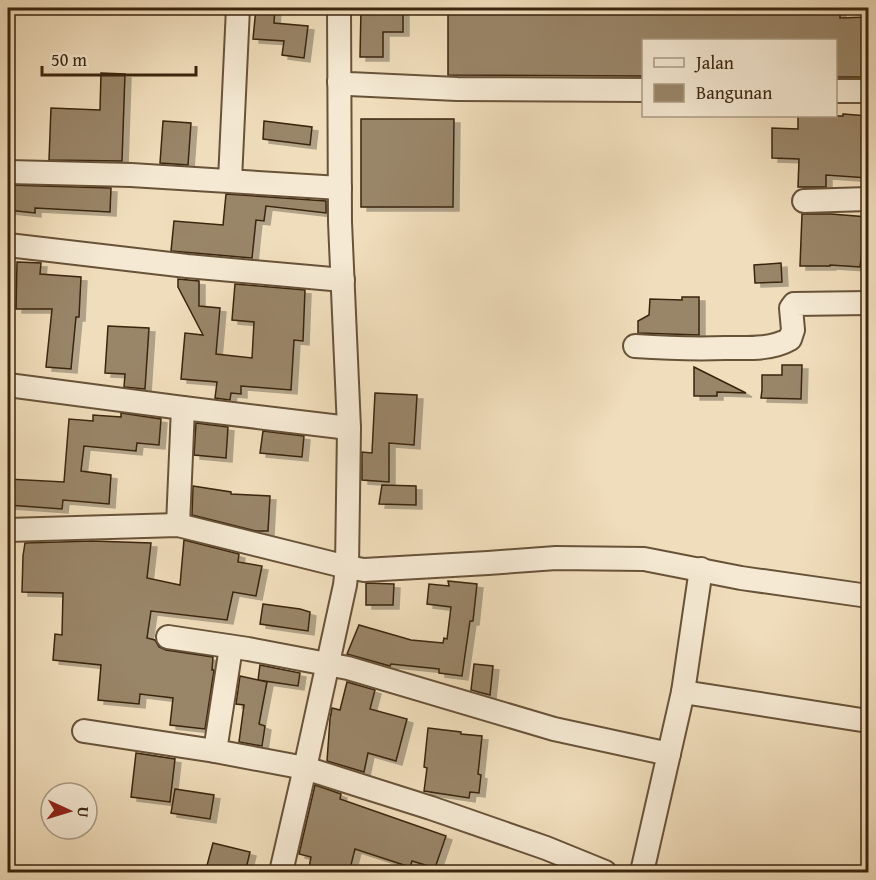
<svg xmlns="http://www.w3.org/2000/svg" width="876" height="880" font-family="'Gentium Book Plus',serif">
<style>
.building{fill:#998568;stroke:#3a250e;stroke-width:1.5;filter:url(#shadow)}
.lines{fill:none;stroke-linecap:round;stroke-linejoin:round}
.minor-casing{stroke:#685339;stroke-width:26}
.minor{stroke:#f5e9d3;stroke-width:22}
</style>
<defs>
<filter id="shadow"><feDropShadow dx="6" dy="4" stdDeviation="0" flood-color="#0004"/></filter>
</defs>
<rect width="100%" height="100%" fill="#f0ddbb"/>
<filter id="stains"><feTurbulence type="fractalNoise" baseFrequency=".00333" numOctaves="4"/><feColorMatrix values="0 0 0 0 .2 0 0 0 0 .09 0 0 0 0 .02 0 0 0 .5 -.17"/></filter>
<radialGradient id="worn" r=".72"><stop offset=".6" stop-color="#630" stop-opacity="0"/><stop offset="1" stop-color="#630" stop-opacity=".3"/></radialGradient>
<g class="building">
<polygon points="256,8 275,8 274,23 308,26 304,58 282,55 284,41 253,39"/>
<polygon points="361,8 403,8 403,32 383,32 383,57 360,57"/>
<polygon points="448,8 840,8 840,18 868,17 868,77 836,77 836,40 644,40 644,76 448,75"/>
<polygon points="101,73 125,74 122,161 49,160 51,108 100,110"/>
<polygon points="843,114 868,116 868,178 826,175 826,187 798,187 799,159 772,158 772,128 798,129 798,116 843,116"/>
<polygon points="361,119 454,119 453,207 361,207"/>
<polygon points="163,121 191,123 188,165 160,163"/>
<polygon points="264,121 312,127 310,145 263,139"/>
<polygon points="8,185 111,188 110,212 35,208 35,213 8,210"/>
<polygon points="226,194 326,201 326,213 266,206 264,221 256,220 252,258 171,251 174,221 223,225"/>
<polygon points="802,214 831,214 868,217 868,251 862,251 860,267 830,265 830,266 800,266"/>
<polygon points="17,262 41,263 40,274 81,277 79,317 76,317 71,369 46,367 52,309 16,309"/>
<polygon points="781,263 782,282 755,283 754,265"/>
<polygon points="178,279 199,281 199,306 220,308 216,354 252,358 254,322 232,320 235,284 305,290 303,341 294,340 291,390 241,386 241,394 231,393 230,400 215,398 217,382 181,379 185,333 203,335 178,287"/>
<polygon points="682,297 699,297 699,335 638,333 638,321 649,315 650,299 682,300"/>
<polygon points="108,326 149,328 145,389 124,387 125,374 105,373"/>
<polygon points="782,365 802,365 801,399 761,398 762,390 762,375 782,375"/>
<polygon points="694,367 746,393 717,392 717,396 694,396"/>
<polygon points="375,393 417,395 414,445 389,443 389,482 362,480 362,452 372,453"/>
<polygon points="121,413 161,419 159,445 137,443 136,451 84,446 81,471 111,475 109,504 63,500 62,509 8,505 8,479 64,482 69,419 93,421 93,415 121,417"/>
<polygon points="196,423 228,427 226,458 194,455"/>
<polygon points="263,431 304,436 302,457 260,453"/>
<polygon points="382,485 416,486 416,505 379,504"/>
<polygon points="193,486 231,492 231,494 270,496 268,531 256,531 192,515"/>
<polygon points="184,540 239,554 238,562 262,566 256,596 233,592 227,620 151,611 147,638 155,640 159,647 166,650 213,657 212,670 214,670 205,729 170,725 173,698 140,694 139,704 98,700 101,665 53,660 55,634 62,635 63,593 22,592 23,556 25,543 92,541 151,543 147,578 180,585"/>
<polygon points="448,581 477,584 473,621 470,621 462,676 439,673 439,669 391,664 390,666 347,654 359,625 411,640 443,643 444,638 447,639 451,607 427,604 429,584 449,586"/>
<polygon points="366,583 394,584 393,605 366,605"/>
<polygon points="263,604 300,609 310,612 308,631 260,624"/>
<polygon points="474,664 493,666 490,695 471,690"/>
<polygon points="260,665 300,673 298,686 258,680"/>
<polygon points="240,676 267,682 259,724 265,726 262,746 239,742 244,705 236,704"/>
<polygon points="347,682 375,690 370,709 407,719 396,761 368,753 364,772 327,761 330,719 332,708 340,710"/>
<polygon points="428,728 461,732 461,734 482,736 478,774 481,775 479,793 470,792 469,798 424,791 427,768 424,767"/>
<polygon points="136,753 175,759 170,802 131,797"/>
<polygon points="315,785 341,794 340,799 446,836 435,868 412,861 410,867 355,849 349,873 308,873 311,857 299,854"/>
<polygon points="175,789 214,795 210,819 171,813"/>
<polygon points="213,843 250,852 245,873 205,873"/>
</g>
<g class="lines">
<defs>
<g id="minor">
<polyline points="339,82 349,84 457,89 644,90"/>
<polyline points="836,91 868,91"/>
<polyline points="8,172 131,175 340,188"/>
<polyline points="230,180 238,8"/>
<polyline points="804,201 868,199"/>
<polyline points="8,245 187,266 343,280"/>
<path d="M635 346C665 348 695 349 725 348 746 348 771 350 790 339L793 330 791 308 794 304 868 303"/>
<polyline points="8,385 183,408 349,428"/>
<polyline points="178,525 183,408"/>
<polyline points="8,530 178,525 347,567 364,570 488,563 556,558 644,559 741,578 868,596"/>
<polyline points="168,637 248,649 348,668 554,729 669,754"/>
<polyline points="683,692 701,569"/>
<polyline points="84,731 215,751 305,768 431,808 546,848 605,872"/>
<polyline points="215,751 231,647"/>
<polyline points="281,872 305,768 345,585 347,567 349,428 340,222 339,8"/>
<polyline points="642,872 683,692 868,721"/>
</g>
</defs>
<use href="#minor" class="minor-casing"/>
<use href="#minor" class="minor"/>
</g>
<rect width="876" height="880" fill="none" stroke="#f0ddbb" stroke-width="30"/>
<rect x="9" y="9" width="858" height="862" fill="none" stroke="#3a250e" stroke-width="3"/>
<rect x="15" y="15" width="846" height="850" fill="none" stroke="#3a250e" stroke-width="1.5"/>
<rect x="642" y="39" width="195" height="78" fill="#f5e9d3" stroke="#aa9b84" stroke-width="1.5"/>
<rect x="654" y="58" width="30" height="9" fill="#f5e9d3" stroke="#aa9b84" stroke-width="1.5"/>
<text x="696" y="69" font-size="18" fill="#3a250e">Jalan</text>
<rect x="654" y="84" width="30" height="18" fill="#998568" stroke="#aa9b84" stroke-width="1.5"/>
<text x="696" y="99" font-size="18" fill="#3a250e">Bangunan</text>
<g transform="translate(69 811) rotate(94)"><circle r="28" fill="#f5e9d3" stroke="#aa9b84" stroke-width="1.5"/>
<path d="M0-4.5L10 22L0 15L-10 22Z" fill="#8f2418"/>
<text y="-9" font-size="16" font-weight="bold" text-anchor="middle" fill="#3a250e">U</text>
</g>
<path d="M42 66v9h154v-9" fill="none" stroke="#3a250e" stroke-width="3"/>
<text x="51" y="66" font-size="18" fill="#3a250e" stroke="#f5e9d3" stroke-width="4.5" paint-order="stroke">50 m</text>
<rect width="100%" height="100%" filter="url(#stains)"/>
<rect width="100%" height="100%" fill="url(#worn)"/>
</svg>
